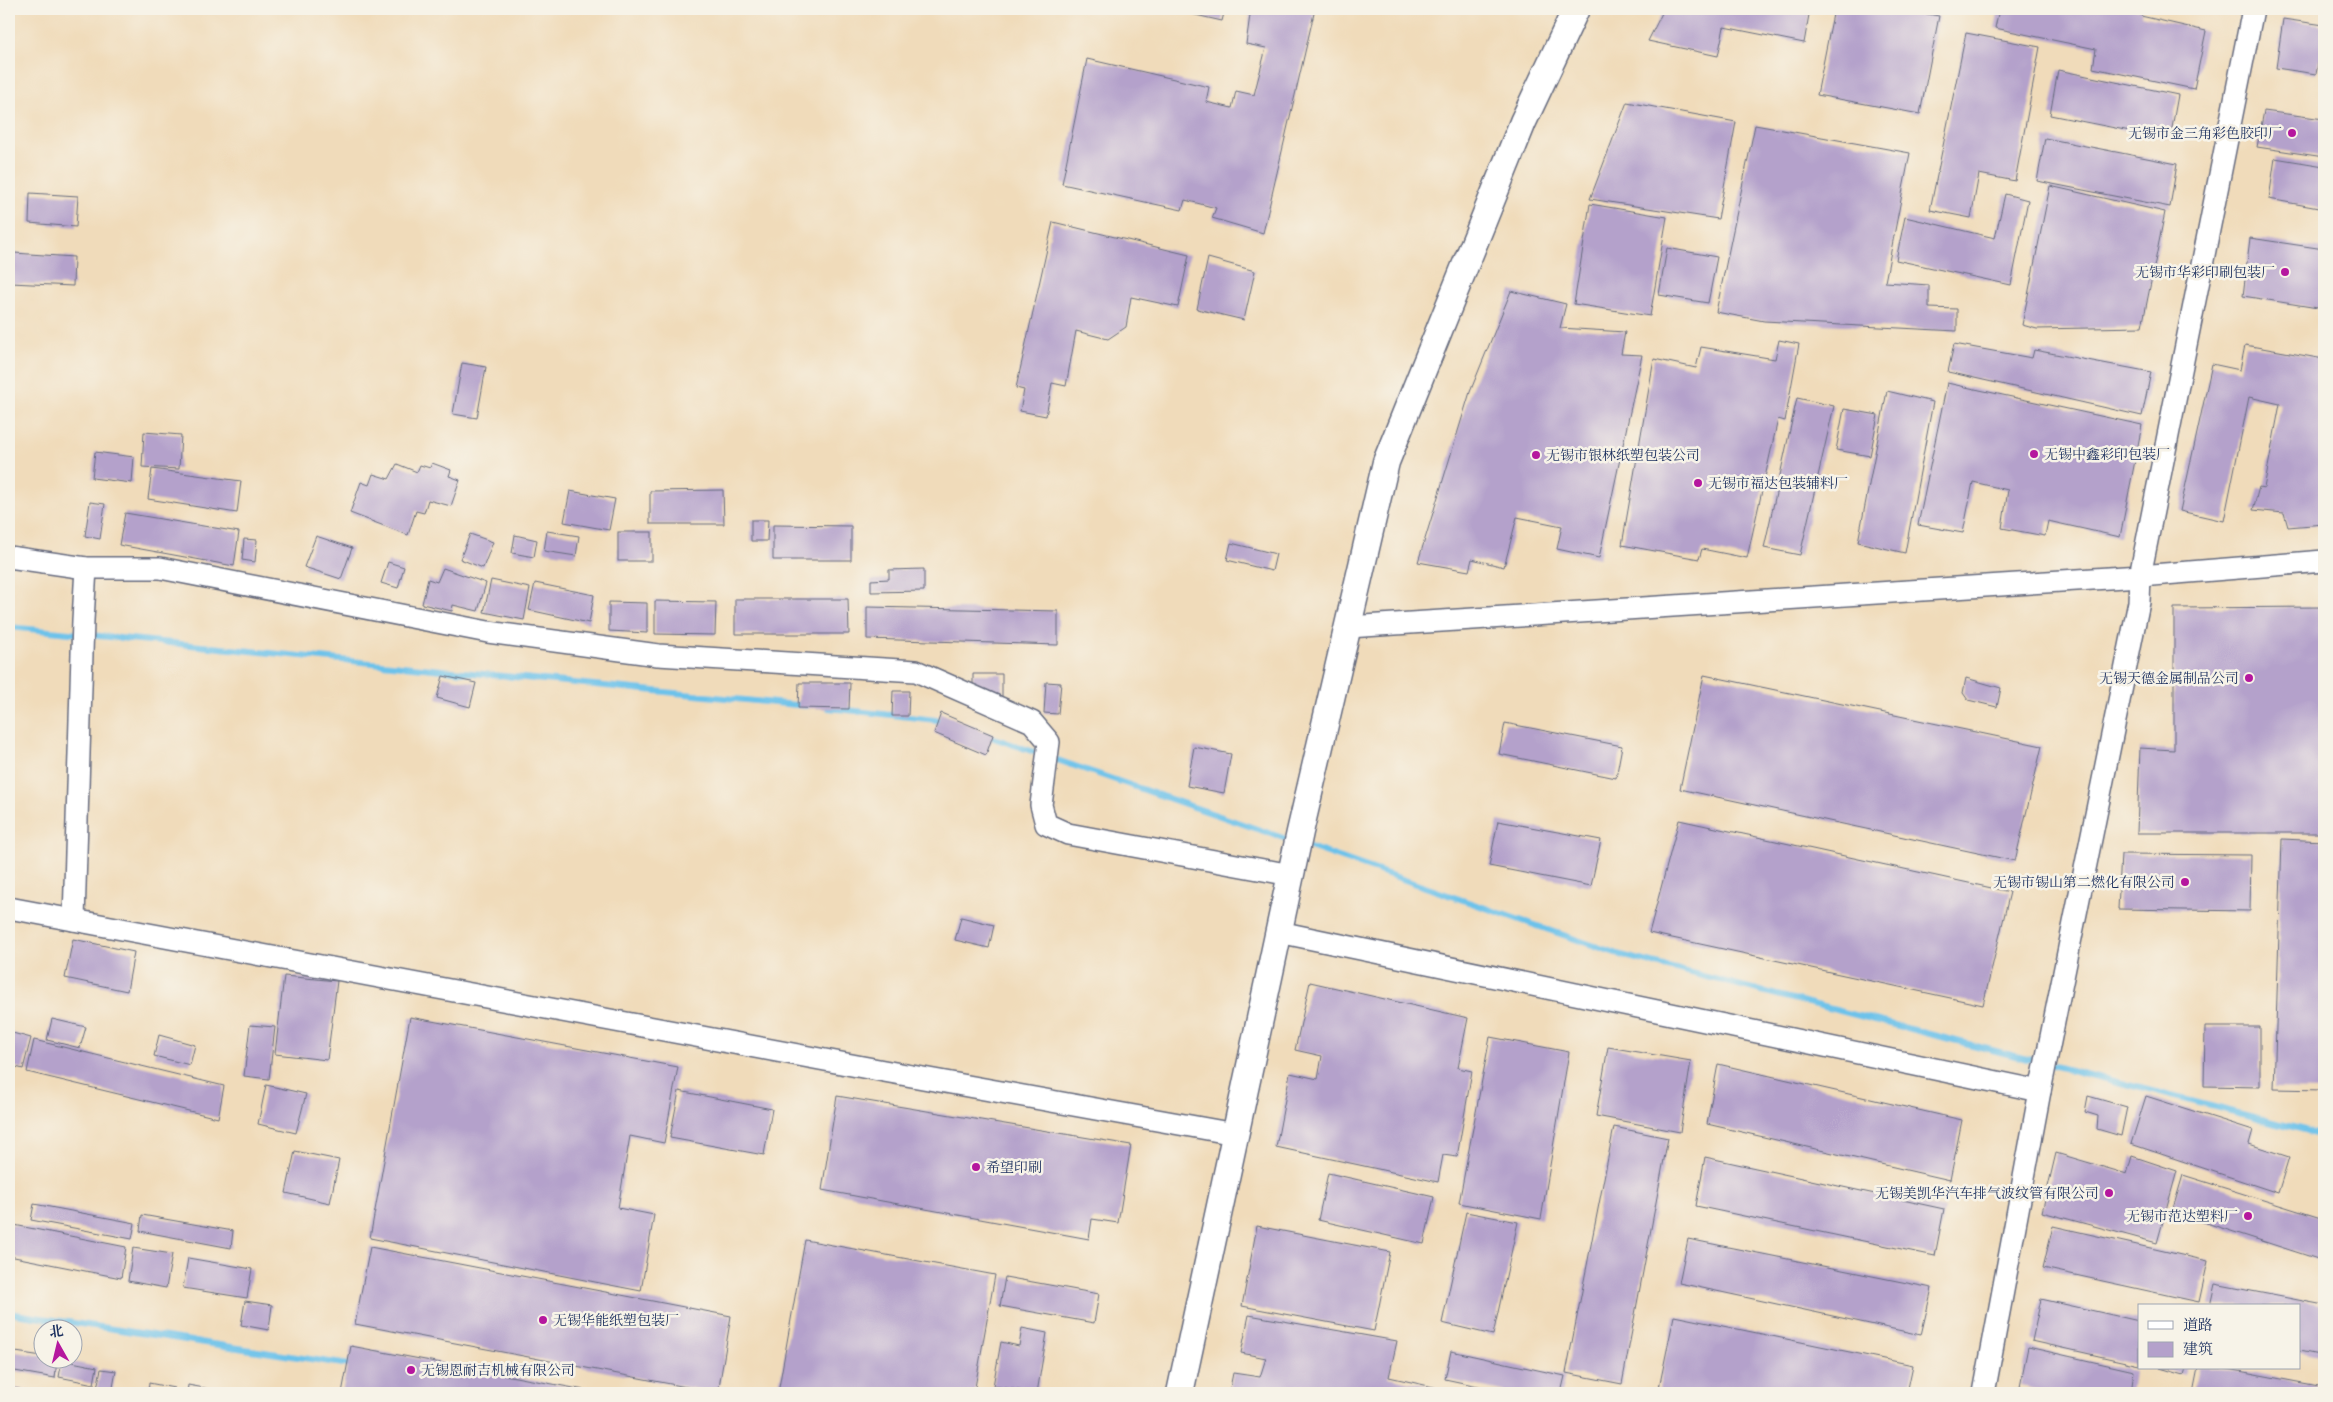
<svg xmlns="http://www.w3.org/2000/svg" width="2333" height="1402" font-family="Vollkorn,'Noto Serif SC',serif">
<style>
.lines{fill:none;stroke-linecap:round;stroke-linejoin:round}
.stream{stroke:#6dc2ea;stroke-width:6}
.building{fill:#b4a1cb}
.minor-casing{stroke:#666b7e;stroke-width:24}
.tertiary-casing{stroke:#666b7e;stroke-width:29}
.minor{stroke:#fff;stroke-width:21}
.tertiary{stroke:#fff;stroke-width:26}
.poi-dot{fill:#b5179e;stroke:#f7f3e8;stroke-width:2}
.labels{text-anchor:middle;stroke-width:5;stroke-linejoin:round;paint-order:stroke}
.poi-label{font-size:14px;fill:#1b2f5e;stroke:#f7f3e8;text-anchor:end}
</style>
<rect width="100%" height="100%" fill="#f7f3e8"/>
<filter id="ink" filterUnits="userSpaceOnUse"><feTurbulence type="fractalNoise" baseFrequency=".02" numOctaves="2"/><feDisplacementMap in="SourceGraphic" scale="10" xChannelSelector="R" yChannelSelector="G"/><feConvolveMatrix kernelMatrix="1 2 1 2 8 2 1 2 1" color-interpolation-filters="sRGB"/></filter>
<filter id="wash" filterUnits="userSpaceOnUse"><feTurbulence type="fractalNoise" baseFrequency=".0096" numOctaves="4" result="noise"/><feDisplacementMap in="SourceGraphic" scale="20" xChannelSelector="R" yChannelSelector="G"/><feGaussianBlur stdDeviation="1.12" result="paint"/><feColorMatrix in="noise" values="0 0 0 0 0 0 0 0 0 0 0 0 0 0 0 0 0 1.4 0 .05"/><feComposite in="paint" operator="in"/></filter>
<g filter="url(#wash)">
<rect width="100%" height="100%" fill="#f0dbba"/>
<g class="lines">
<g class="stream">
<polyline points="9,627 806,706"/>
<polyline points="829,708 945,721"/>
<polyline points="985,735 1292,841"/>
<polyline points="1304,845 1621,955 2324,1135"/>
<polyline points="9,1313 356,1366"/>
</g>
</g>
<g id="blocks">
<g class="building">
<polygon points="1169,9 1225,9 1222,21"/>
<polygon points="1230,9 1315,9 1263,233 1212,218 1216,208 1185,200 1182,210 1062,184 1087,59 1209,87 1206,102 1232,108 1236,91 1254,95 1266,48 1246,44 1250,15"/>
<polygon points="1664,9 1810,9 1804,43 1724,27 1718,56 1648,41"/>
<polygon points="1834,9 1899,9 1939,16 1920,114 1817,95"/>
<polygon points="1999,9 2142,9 2141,16 2206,31 2194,89 2093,68 2096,49 1995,28"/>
<polygon points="2283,19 2324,25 2324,60 2319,59 2316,74 2276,68"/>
<polygon points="1966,33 2040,47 2015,181 1979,174 1971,218 1930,210"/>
<polygon points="2058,70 2178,95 2170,139 2050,115"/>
<polygon points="1627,102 1736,122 1718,219 1590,199"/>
<polygon points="2264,111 2324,119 2324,157 2257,147"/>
<polygon points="1755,125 1910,153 1885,282 1929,285 1929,308 1957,309 1957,331 1764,321 1716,312"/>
<polygon points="2045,138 2177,164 2170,207 2037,181"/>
<polygon points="2275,158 2324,166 2324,209 2269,199"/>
<polygon points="2050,186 2165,212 2142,327 2037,329 2022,325"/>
<polygon points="30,193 78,196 76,227 29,223"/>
<polygon points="2005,194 2028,200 2011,285 1896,260 1905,217 1995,238"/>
<polygon points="1590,204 1667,217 1650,316 1574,304"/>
<polygon points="1053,222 1189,255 1178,307 1131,297 1126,327 1108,339 1076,331 1066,386 1052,383 1046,416 1020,411 1024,390 1016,388"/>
<polygon points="2250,238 2324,249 2324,309 2243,296"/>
<polygon points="1667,248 1717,257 1708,303 1659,295"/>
<polygon points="14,253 74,257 73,286 11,283"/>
<polygon points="1208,258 1255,271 1244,320 1197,309"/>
<polygon points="1511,291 1566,304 1560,328 1625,332 1621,354 1642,355 1599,558 1557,549 1562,526 1517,517 1504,567 1472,559 1469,571 1418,562 1470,392"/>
<polygon points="1779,340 1799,344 1785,421 1778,419 1747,558 1702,549 1699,559 1622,545 1654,359 1696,368 1701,347 1775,359"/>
<polygon points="1954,344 2032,358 2034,350 2151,372 2142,416 1948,372"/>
<polygon points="2245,345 2324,359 2324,524 2288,527 2284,513 2253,510 2259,487 2264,488 2280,404 2249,397 2224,521 2180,511 2212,364 2240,370"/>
<polygon points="462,363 486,367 477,418 453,414"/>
<polygon points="1947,383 2142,425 2120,537 2048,521 2045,536 2002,528 2008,490 1973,482 1963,533 1918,525"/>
<polygon points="1887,391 1933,402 1905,553 1858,542"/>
<polygon points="1797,398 1834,406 1800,555 1764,548"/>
<polygon points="1844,409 1878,415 1870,456 1836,450"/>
<polygon points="144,432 181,435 179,469 142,467"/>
<polygon points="95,452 134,457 132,483 92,478"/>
<polygon points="432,463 451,470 449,476 460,480 451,506 428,500 424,513 416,511 408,535 350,513 361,482 369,485 373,474 389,479 397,464 417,472 420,465 430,468"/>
<polygon points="152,469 241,481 237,513 148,499"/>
<polygon points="723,490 724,524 650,524 650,491"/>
<polygon points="570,491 615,499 609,530 564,522"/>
<polygon points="90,502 105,504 100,539 85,536"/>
<polygon points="125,513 239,532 234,566 119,545"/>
<polygon points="751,520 768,520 767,541 751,541"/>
<polygon points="773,525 851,526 851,560 773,560"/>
<polygon points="547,531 579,536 576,556 544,551"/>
<rect x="618" y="532" width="34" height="29"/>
<polygon points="470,534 493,542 483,568 460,559"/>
<polygon points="515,535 537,540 534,557 512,553"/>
<polygon points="316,536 352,548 341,579 304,567"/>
<polygon points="244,539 257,540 255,562 242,560"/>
<polygon points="1231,543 1276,554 1272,571 1227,560"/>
<polygon points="388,562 404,567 398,588 381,583"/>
<polygon points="443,568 486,583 478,611 453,605 452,611 422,604 428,579 437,582"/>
<polygon points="924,569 924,591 871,592 871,580 889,579 889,570"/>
<polygon points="491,580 530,588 524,620 484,612"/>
<polygon points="535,583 594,595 589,623 529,610"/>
<polygon points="735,599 848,599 849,634 735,634"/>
<polygon points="655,601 716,602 715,635 655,634"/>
<polygon points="609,602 647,603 647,633 609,631"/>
<polygon points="867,607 1058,611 1058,645 867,639"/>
<polygon points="2324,607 2324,833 2137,833 2140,748 2174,750 2174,608"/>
<polygon points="973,674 1002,674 1002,712 973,701"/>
<polygon points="1704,675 2042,746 2015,861 1680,789"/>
<polygon points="443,676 476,683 470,707 437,698"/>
<polygon points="1966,678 2001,688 1997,707 1968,700 1963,693"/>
<polygon points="1046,682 1061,683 1058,714 1044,713"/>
<polygon points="799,683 850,683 849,709 798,708"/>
<polygon points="893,691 909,691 908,716 892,716"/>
<polygon points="941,713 993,735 986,755 934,733"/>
<polygon points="1505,723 1622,746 1616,778 1499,754"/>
<polygon points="1194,747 1231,754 1224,793 1187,786"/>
<polygon points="1679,820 2010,892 1983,1005 1649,933"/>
<polygon points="1498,821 1601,840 1591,886 1489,866"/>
<polygon points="2282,839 2324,841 2324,1090 2274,1089"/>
<polygon points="2121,854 2251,855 2250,911 2118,909"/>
<polygon points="961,917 994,925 989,948 955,940"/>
<polygon points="73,939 134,952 127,991 65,978"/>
<polygon points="284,976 337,981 327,1060 275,1054"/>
<polygon points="1310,982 1468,1018 1458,1068 1472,1071 1457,1157 1443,1155 1438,1182 1276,1147 1290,1073 1318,1079 1322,1056 1295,1050"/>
<polygon points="410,1017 678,1067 664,1143 630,1136 618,1208 654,1215 641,1291 370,1238"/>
<polygon points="52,1019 86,1027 80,1048 47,1040"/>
<polygon points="250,1025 275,1027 269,1079 244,1076"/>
<polygon points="2205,1027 2260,1027 2260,1087 2204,1086"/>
<polygon points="9,1032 31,1038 23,1069 9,1065"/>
<polygon points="159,1035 195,1045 190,1065 154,1056"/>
<polygon points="1490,1037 1569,1052 1541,1219 1459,1203"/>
<polygon points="34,1040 224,1086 218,1118 27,1072"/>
<polygon points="1608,1047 1691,1061 1680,1132 1596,1116"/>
<polygon points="1718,1064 1962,1120 1950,1180 1707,1124"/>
<polygon points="266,1085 306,1094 296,1133 258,1124"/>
<polygon points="679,1091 772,1109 764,1155 670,1138"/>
<polygon points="837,1096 1131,1145 1118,1223 1092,1219 1089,1239 822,1190"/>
<polygon points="2088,1096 2127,1107 2121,1136 2097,1129 2098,1116 2085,1112"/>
<polygon points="2146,1096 2253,1130 2249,1144 2289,1157 2278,1193 2131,1144"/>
<polygon points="1614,1127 1668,1138 1622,1384 1566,1373"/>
<polygon points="295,1151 339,1160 330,1203 286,1193"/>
<polygon points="2056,1153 2127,1174 2132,1156 2177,1171 2157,1243 2042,1212"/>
<polygon points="1705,1157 1944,1209 1935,1256 1696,1206"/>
<polygon points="1328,1173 1434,1197 1424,1244 1318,1220"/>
<polygon points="2183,1175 2324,1219 2324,1261 2172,1212"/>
<polygon points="34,1204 135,1223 132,1239 31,1220"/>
<polygon points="1466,1212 1518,1222 1493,1335 1442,1323"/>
<polygon points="142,1215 233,1231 231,1248 140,1231"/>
<polygon points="9,1224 126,1247 121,1278 9,1256"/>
<polygon points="1257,1226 1390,1252 1374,1331 1242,1306"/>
<polygon points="2053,1226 2208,1261 2199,1302 2043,1268"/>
<polygon points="1688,1239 1932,1288 1921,1335 1679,1283"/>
<polygon points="805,1240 995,1275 974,1393 778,1393"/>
<polygon points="370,1247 731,1316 718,1393 355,1324"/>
<polygon points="133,1248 172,1254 166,1288 128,1281"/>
<polygon points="188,1258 252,1269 247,1298 183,1288"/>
<polygon points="1005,1277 1099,1294 1094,1323 1000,1306"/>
<polygon points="2215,1284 2324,1305 2324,1356 2299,1351 2299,1306 2210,1306"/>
<polygon points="2041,1299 2139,1321 2139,1365 2032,1341"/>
<polygon points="245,1301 272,1305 269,1330 241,1325"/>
<polygon points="1249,1315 1397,1341 1389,1377 1460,1393 1229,1393 1233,1373 1260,1377 1266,1358 1241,1353"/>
<polygon points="1674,1316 1913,1365 1907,1393 1658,1393"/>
<polygon points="1022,1328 1047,1333 1037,1393 993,1386 1001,1342 1019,1346"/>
<polygon points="351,1346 595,1392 595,1393 342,1393"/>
<polygon points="2028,1347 2134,1371 2131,1393 2055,1393 2020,1386"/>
<polygon points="9,1351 42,1356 42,1360 57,1360 55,1378 9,1370"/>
<polygon points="1451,1351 1565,1376 1561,1393 1511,1393 1445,1379"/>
<polygon points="62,1360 97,1367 94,1384 59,1377"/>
<polygon points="2160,1368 2186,1368 2184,1375"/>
<polygon points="2198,1368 2223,1368 2324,1387 2324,1393 2193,1393"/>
<polygon points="101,1369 116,1371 112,1393 96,1393"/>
<polygon points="149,1383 174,1388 173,1393 148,1393"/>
<polygon points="188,1385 221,1391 221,1393 187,1393"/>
<polygon points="9,1387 33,1392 33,1393 9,1393"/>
</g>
</g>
</g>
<g filter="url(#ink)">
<use href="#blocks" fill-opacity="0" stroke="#666b7e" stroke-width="1"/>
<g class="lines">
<defs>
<g id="minor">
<polyline points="9,557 86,568 160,568 488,632 658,655 916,671 1032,722 1049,742 1041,805 1046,824 1068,834 1291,875"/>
<polyline points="1348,627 2140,576 2324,561"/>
<polyline points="9,908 884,1071 1235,1134"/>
<polyline points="74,920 83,620 86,568"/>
<polyline points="1279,932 2040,1091"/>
<polyline points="1984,1393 2040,1091 2139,602 2140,576 2253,9"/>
</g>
<polyline id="tertiary" points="1180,1393 1300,832 1386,462 1523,122 1576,9"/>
</defs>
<use href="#minor" class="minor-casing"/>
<use href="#tertiary" class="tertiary-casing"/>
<use href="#minor" class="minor"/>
<use href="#tertiary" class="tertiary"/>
</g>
</g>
<g class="poi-dot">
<circle cx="2292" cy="133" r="5"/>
<circle cx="2285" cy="272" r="5"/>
<circle cx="2034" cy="454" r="5"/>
<circle cx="1536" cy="455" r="5"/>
<circle cx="1698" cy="483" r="5"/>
<circle cx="2249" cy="678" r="5"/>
<circle cx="2185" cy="882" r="5"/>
<circle cx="976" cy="1167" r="5"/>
<circle cx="2109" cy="1193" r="5"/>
<circle cx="2248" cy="1216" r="5"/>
<circle cx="543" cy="1320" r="5"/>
<circle cx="411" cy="1370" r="5"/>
</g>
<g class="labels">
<g class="poi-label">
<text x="2282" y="138">无锡市金三角彩色胶印厂</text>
<text x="2275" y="277">无锡市华彩印刷包装厂</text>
<text x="2044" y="459" text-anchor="start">无锡中鑫彩印包装厂</text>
<text x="1546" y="460" text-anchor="start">无锡市银林纸塑包装公司</text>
<text x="1708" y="488" text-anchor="start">无锡市福达包装辅料厂</text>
<text x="2239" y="683">无锡天德金属制品公司</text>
<text x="2175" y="887">无锡市锡山第二燃化有限公司</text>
<text x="986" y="1172" text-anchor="start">希望印刷</text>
<text x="2099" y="1198">无锡美凯华汽车排气波纹管有限公司</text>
<text x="2238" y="1221">无锡市范达塑料厂</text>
<text x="553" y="1325" text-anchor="start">无锡华能纸塑包装厂</text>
<text x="421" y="1375" text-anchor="start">无锡恩耐吉机械有限公司</text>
</g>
</g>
<rect width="2333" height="1402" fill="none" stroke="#f7f3e8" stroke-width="30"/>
<rect x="2138" y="1304" width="162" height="65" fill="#f7f3e8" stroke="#9fa5b1"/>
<rect x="2148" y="1321" width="25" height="8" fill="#ffffff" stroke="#9fa5b1"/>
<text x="2183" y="1330" font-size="15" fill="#1b2f5e">道路</text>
<rect x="2148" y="1342" width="25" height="15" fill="#b4a1cb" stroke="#9fa5b1"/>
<text x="2183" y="1354" font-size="15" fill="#1b2f5e">建筑</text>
<g transform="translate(58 1344) rotate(352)"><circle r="24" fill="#f7f3e8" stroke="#9fa5b1"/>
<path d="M0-4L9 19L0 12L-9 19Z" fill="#b5179e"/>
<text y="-8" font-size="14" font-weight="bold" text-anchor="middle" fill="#1b2f5e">北</text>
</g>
</svg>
